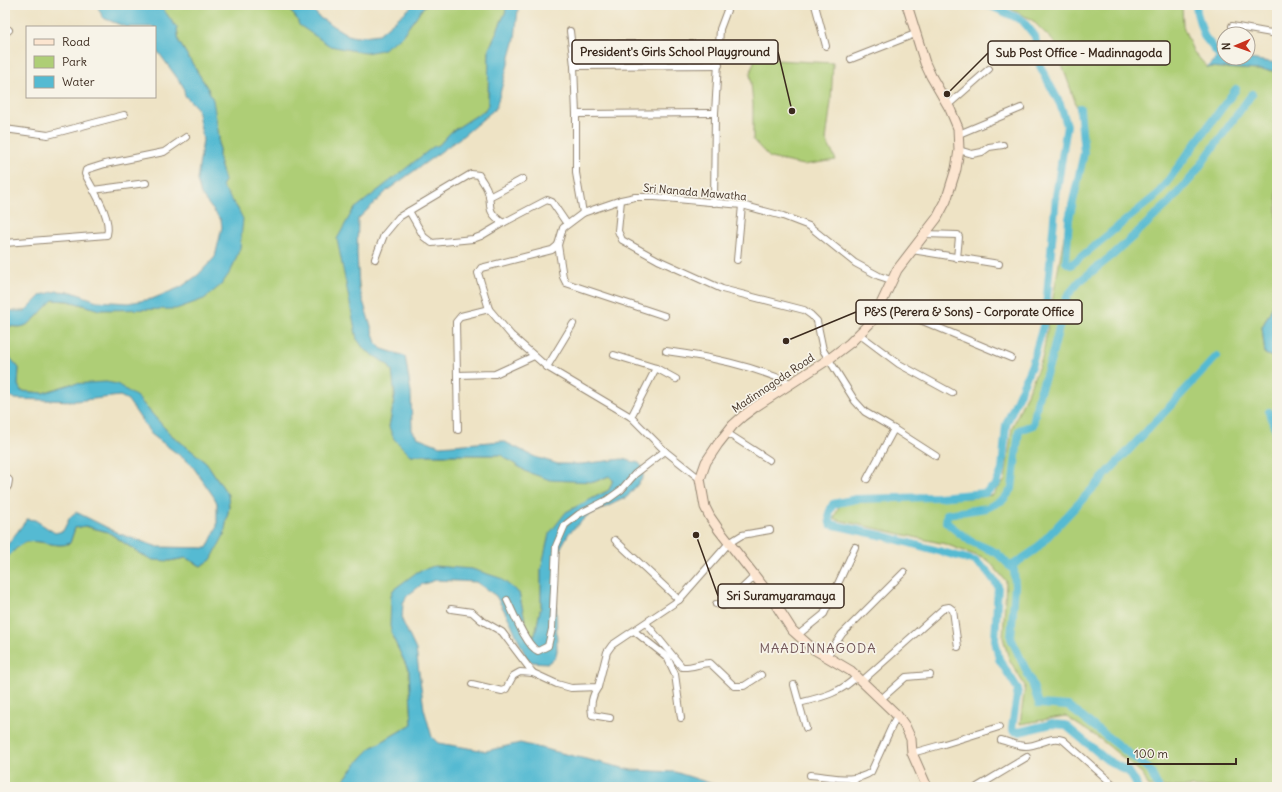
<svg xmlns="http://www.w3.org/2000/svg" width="1282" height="792" font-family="Delius,sans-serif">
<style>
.green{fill:#aece76;stroke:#747c4a}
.water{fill:#54bad2;stroke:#487278}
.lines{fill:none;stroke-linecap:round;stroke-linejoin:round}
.canal{stroke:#54bad2;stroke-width:8}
.street-casing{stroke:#948672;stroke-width:8}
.secondary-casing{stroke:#948672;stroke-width:11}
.street{stroke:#fff;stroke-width:6}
.secondary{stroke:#fce5d0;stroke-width:9}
.labels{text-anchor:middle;stroke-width:3.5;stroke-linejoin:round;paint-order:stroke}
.street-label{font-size:11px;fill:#3b2a1e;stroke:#f7f3e8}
.quarter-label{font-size:13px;letter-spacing:1px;fill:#735759;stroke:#f7f3e8}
.leader{fill:none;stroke:#3b2a1e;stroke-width:1.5}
.callout-dot{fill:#3b2a1e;stroke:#f7f3e8;stroke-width:1.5}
.callout{fill:#f7f3e8;stroke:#3b2a1e;stroke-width:1.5}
.callout-label{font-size:12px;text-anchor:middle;font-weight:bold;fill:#3b2a1e}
</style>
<rect width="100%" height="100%" fill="#f7f3e8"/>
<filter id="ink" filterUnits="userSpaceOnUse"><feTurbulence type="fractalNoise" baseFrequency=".025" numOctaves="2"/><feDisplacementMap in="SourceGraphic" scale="8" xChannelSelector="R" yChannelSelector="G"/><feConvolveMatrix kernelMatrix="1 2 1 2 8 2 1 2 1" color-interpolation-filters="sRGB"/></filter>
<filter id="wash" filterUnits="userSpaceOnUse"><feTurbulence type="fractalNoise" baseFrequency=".012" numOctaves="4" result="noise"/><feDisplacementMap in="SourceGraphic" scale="16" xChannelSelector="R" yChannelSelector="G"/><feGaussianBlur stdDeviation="0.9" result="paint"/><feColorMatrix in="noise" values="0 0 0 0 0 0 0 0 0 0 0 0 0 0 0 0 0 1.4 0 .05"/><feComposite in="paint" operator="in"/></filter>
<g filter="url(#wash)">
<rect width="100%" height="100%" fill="#eee3c5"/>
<g class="green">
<path d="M160 5H286L297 19 330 46 401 37 425 5H505L506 11 489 49 488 105 485 110 451 132 439 145 353 210 364 349C372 354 382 359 388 365 400 377 392 413 389 427L410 455H501L527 472 594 482 609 476 613 480 609 490 566 512 541 569V606L535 635H530L527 629 519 593 472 569 393 590V638L409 671 412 724 371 748 362 757 338 787H5V559C13 554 17 544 27 542 41 539 58 549 70 543L75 528 85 526 108 532 142 555 169 561 186 558 201 566 224 535 229 507 228 495 206 462 170 434 137 397 71 384 43 393 21 391 18 385 19 368 5 352V325C9 326 14 327 18 327 33 326 42 309 52 300L69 301 100 310 204 299 238 209 222 186 225 181 219 160V136L208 89 179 42 177 28Z"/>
<polygon points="1004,5 1182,5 1183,26 1193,51 1207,67 1277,71 1277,298 1262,327 1265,354 1277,359 1277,787 1149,787 1142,773 1100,739 1065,716 1020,724 1025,686 1009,659 1003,638 1006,581 988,560 945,544 834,519 840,503 971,498 993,495 1005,480 1012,428 1042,359 1069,209 1083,145 1076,104 1054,42 1032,20"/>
<polygon points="755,59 833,63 831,102 826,140 836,160 803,165 770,158 753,140 753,104 750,73"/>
</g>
<g class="water">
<path d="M97 5H160L177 28 179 42 208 89 213 100 219 136V160L225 181 222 186 238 209 243 219 240 248 231 271 221 285 204 299 176 309 100 310 69 301 53 300C44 307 34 323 24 326 19 328 11 326 5 325V311H25L41 295 57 291 72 292 97 301 128 303 152 299 181 287 198 275 215 257 222 227 221 220 201 195 197 180 203 140 197 108 185 96 183 86 159 53 155 50V27H126L103 18Z"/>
<polygon points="286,5 309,5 320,18 348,35 356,37 379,34 410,8 412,5 425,5 401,37 382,50 365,53 330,46 299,25 297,19"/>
<polygon points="505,5 517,5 518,10 515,39 496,108 464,135 389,189 358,219 357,253 359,288 376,343 382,349 405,356 411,392 412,430 417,437 440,446 503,441 535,457 558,464 582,464 622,459 639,463 644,469 643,478 627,497 587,516 569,533 561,547 556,581 557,651 555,658 548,663 532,662 526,657 510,621 496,596 476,582 436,580 421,585 407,596 403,603 402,620 416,650 424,709 432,737 438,743 486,751 520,743 631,770 675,772 722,787 338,787 362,757 371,748 412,724 409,671 393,638 390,626 391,596 393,590 417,572 434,566 472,569 500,578 519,593 527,629 530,635 535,635 541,606 541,569 549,534 566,512 609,490 613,480 609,476 594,482 550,480 527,472 501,455 410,455 394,439 389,427 395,396 392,371 388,365 364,349 357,339 337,239 353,210 433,147 439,145 451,132 485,110 488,105 489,49 506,11"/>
<polygon points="1219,55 1224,55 1224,58 1242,58 1277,63 1277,71 1207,67"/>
<polygon points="1277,298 1277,328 1275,341 1277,345 1277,359 1265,354 1262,327"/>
<path d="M5 352 19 368 18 385 21 391 43 393 71 384 106 382 117 384 137 397 170 434 206 462 228 495 229 507 224 535 211 560 201 566 186 558 169 561 153 560 142 555 108 532 85 526 75 528 70 543C58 549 41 539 27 542 17 544 13 554 5 559V548L27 519 35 520 55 533 63 531 70 517 76 512 120 534 158 547 207 548 217 527V503L214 497 191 464 151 434 128 400 120 396 75 401 15 399 8 395 5 388 9 373 5 367Z"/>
</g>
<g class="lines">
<g class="canal">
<polyline points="989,5 1022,20 1035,36 1040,66 1060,104 1067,125 1056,196 1045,319 1032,364 1006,425 1002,470 996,485 985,493 938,497 856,499 833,504 829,513 830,524 884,536 975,561 988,572 998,586 995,640 999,659 1018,689 1012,728 1013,731 1019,732 1051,724 1065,725 1107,760 1129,772 1136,783 1137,787"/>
<polyline points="1196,5 1197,13 1204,36 1219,55"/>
<polyline points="1080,108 1084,153 1069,219 1066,262 1071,265 1158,194 1236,89"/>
<polyline points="1269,412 1277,433"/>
<polyline points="1010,567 1035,550 1217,356"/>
<polyline points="1158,787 1150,770 1068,706 1039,704 1032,683 1011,638 1015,586 1014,570 997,553 970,541 953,528 946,522 947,514 987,508 1003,500 1012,489 1019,430 1033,425 1038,398 1050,363 1067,296 1080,281 1114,254 1169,203 1192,177 1252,94"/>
</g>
</g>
</g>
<g filter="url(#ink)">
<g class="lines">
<defs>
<g id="street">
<polyline points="815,5 826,46"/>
<polyline points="1232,26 1277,34"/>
<polyline points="570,31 574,66 576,114 576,173 583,213"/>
<polyline points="5,33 9,30"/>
<polyline points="601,44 719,44"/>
<polyline points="851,59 915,34"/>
<polyline points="574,66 719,65"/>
<polyline points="948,105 989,69"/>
<polyline points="576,114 715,113"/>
<polyline points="5,129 48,135 124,115"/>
<polyline points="959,134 1021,108"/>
<polyline points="959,150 972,154 982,152 989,147 1003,145"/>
<polyline points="93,190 146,183"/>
<polyline points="489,197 523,179"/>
<polyline points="621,200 618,231 622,240 658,260 722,289 804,310 811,315 817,321 823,350 855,401 865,412 894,429 936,456"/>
<polyline points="714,203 715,113 720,29 729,5"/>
<polyline points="409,211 424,237 432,243 473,239 481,236 503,223"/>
<polyline points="924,234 958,235 959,237 957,258"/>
<path d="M5 243 107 235C112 217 93 190 85 174L86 170 105 164 164 152 186 137"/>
<polyline points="558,245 563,277 566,283 665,316"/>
<polyline points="912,250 999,264"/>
<path d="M375 259 384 235 399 217 471 174 479 175C481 180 485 184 487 189 494 205 483 209 503 223L547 200 552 202 567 224"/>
<polyline points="737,260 742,205"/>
<polyline points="882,304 1011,358"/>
<polyline points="859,334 899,364 952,393"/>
<path d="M666 351C709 357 752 365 792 384"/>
<polyline points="614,355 656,368 676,379"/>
<polyline points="547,367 573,324"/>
<polyline points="457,375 495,374 534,356"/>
<polyline points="631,417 656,368"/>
<polyline points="458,430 456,322 461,316 489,309"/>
<polyline points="727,433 769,460"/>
<polyline points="5,477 9,480 8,486 5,490"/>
<polyline points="700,479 665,451 631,417 547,367 511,335 489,309 478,273 481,268 552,250 558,245 563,228 583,213 621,200 635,197 655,197 742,205 783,216 809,226 855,263 879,276 891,280"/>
<polyline points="867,479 894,429"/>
<polyline points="615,540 679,600"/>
<path d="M507 600C513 612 526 646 538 651L548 646 552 629 556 546 565 525 579 514 607 500 621 490 635 474 665 451"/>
<polyline points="716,604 723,606 728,602 755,576"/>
<polyline points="451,609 472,612 481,620 502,632 533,673"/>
<path d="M646 623 682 667C692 668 700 663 710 663L734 686H744L761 675"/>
<polyline points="634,631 667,657 675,674 681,718"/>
<polyline points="798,635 824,614 855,547"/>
<polyline points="827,656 842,634 904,572"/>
<polyline points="862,681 944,608 949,607 953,610 958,647"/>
<polyline points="472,684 502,691 506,689 513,676 520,672 533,673 557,684 571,688 598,687 607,652 612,645 679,600 729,543 742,535 770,530"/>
<polyline points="794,685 806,728"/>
<path d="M598 687C592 695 590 706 592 715L610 718"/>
<polyline points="880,700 906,677 930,675"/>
<path d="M799 703C819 698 842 693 857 676"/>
<path d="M1001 740C1009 742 1018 746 1026 746 1039 746 1051 735 1063 740L1116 787"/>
<polyline points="912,753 941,745 999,727"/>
<path d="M810 775C829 776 855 784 871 772L897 715"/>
<polyline points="848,787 858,777"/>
<polyline points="977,787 1027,757"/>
</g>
<polyline id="secondary" points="907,5 925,63 931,76 950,109 958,128 959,150 956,169 946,201 937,218 897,270 874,319 850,343 829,359 755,407 743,416 733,425 718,444 706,462 700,479 705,507 710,517 719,530 769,594 792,630 812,648 851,671 897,715 905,726 911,739 912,753 927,787"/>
</defs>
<use href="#street" class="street-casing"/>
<use href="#secondary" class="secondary-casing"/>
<use href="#street" class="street"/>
<use href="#secondary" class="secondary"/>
</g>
</g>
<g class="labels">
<g class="street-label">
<text transform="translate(695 192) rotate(5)" y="4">Sri Nanada Mawatha</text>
<text transform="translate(773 383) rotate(-34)" y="4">Madinnagoda Road</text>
</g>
<g class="quarter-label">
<text x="818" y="653">MAADINNAGODA</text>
</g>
</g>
<path class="leader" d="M792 111L778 52M947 94L988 53M786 341L856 312M696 535L718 596"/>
<g class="callout-dot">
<circle cx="792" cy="111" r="4"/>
<circle cx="947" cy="94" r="4"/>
<circle cx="786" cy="341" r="4"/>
<circle cx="696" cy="535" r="4"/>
</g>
<g class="callout">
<rect x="572" y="40" width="206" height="24" rx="4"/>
<rect x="988" y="41" width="182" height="24" rx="4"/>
<rect x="856" y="300" width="226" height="24" rx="4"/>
<rect x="718" y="584" width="126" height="24" rx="4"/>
</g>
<g class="callout-label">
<text x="675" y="56">President's Girls School Playground</text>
<text x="1079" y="57">Sub Post Office - Madinnagoda</text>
<text x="969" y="316">P&amp;S (Perera &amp; Sons) - Corporate Office</text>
<text x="781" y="600">Sri Suramyaramaya</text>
</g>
<rect width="1282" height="792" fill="none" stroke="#f7f3e8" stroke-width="20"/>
<rect x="26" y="26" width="130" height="72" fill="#f7f3e8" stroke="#aca397"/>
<rect x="34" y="39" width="20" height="6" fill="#fce5d0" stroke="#aca397"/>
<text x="62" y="46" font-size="12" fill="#3b2a1e">Road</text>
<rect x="34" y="56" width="20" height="12" fill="#aece76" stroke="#aca397"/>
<text x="62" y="66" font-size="12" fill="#3b2a1e">Park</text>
<rect x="34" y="76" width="20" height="12" fill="#54bad2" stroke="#aca397"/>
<text x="62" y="86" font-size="12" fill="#3b2a1e">Water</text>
<g transform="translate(1236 46) rotate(268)"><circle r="19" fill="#f7f3e8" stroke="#aca397"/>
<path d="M0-3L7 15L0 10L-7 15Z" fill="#c8321e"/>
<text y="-6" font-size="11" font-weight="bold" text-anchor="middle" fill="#3b2a1e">N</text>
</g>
<path d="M1128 758v6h108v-6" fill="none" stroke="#3b2a1e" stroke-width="2"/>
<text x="1134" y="758" font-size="12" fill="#3b2a1e" stroke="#f7f3e8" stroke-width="3" paint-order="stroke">100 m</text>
</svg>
